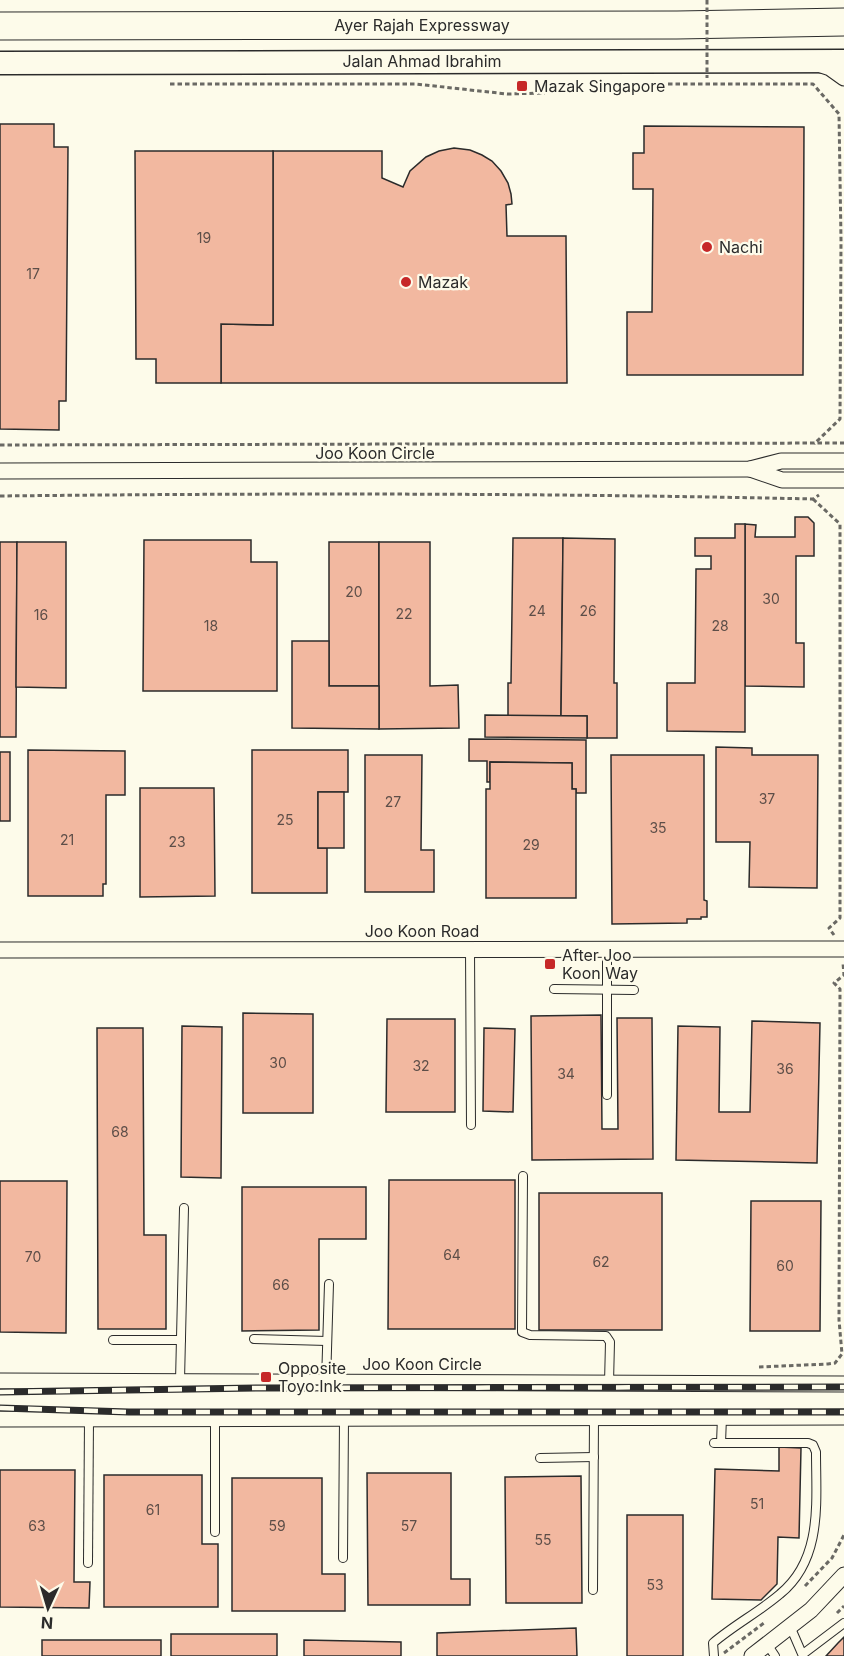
<svg xmlns="http://www.w3.org/2000/svg" width="844" height="1656" font-family="Inter,sans-serif">
<style>
.building{fill:#f2b8a0;stroke:#2b2b2b;stroke-width:1.5}
.lines{fill:none;stroke-linecap:round;stroke-linejoin:round}
.lane-casing{stroke:#2b2b2b;stroke-width:10}
.street-casing{stroke:#2b2b2b;stroke-width:17}
.primary-casing{stroke:#2b2b2b;stroke-width:25}
.highway-casing{stroke:#2b2b2b;stroke-width:29}
.path{stroke:#6a6964;stroke-width:3;stroke-dasharray:4.5 3;stroke-linecap:butt}
.lane{stroke:#fdfbea;stroke-width:8}
.street{stroke:#fdfbea;stroke-width:15}
.primary{stroke:#fdfbea;stroke-width:22}
.highway{stroke:#fdfbea;stroke-width:27}
.rail-casing{stroke:#2b2b2b;stroke-width:7}
.rail{stroke:#fdfbea;stroke-width:4.5;stroke-dasharray:14;stroke-linecap:butt}
.path-bridge{stroke:#6a6964;stroke-width:3;stroke-dasharray:4.5 3;stroke-linecap:butt}
.poi-dot{fill:#c62828;stroke:#fdfbea;stroke-width:2}
.labels{text-anchor:middle;stroke-width:4.5;stroke-linejoin:round;paint-order:stroke}
.number-label{font-size:14px;fill:#5d4e48}
.street-label{font-size:16px;fill:#2b2b2b;stroke:#fdfbea}
.poi-label{font-size:16px;fill:#2b2b2b;stroke:#fdfbea;text-anchor:start}
</style>
<rect width="100%" height="100%" fill="#fdfbea"/>
<g class="building">
<polygon points="0,124 54,124 54,147 68,147 66,401 59,401 59,430 0,429"/>
<polygon points="644,126 804,127 803,375 627,375 627,312 652,312 653,189 633,189 633,153 644,153"/>
<polygon points="454,148 470,150 482,155 492,161 501,171 508,183 511,194 512,204 506,205 507,236 566,236 567,383 221,383 221,324 273,325 273,151 382,151 382,178 403,187 410,171 426,157 439,151"/>
<polygon points="135,151 273,151 273,325 221,324 221,383 156,383 156,359 136,359"/>
<polygon points="795,517 808,517 814,523 814,556 796,556 796,643 804,643 804,687 745,686 745,524 756,525 755,537 795,537"/>
<polygon points="735,524 745,524 745,732 667,731 667,683 695,683 696,569 711,569 711,556 695,556 695,538 735,538"/>
<polygon points="513,538 563,538 561,716 508,716 508,683 511,683"/>
<polygon points="563,538 615,539 614,683 617,683 617,738 587,738 587,716 561,716"/>
<polygon points="144,540 251,540 251,562 277,562 277,691 143,691"/>
<polygon points="0,542 17,542 16,737 0,737"/>
<polygon points="17,542 66,542 66,688 16,687"/>
<rect x="329" y="542" width="50" height="144"/>
<polygon points="379,542 430,542 430,686 458,685 459,728 379,729"/>
<polygon points="292,641 329,641 329,686 379,686 379,729 292,728"/>
<polygon points="485,715 587,716 587,738 485,737"/>
<polygon points="469,739 586,740 586,793 576,793 576,789 572,789 572,763 490,762 490,782 487,782 487,761 469,761"/>
<polygon points="716,747 752,748 752,755 818,755 817,888 749,887 750,842 716,842"/>
<polygon points="28,750 125,751 125,795 106,795 106,884 103,884 103,896 28,896"/>
<polygon points="252,750 348,750 348,792 318,792 318,848 327,848 327,893 252,893"/>
<rect x="0" y="752" width="10" height="69"/>
<polygon points="365,755 422,755 421,850 434,850 434,892 365,892"/>
<polygon points="611,755 704,755 704,900 707,901 707,917 701,917 701,919 687,919 687,923 612,924"/>
<polygon points="490,762 572,763 572,789 576,789 576,898 486,898 486,789 490,789"/>
<polygon points="140,788 214,788 215,896 140,897"/>
<rect x="318" y="792" width="26" height="56"/>
<polygon points="243,1013 313,1014 313,1113 243,1113"/>
<polygon points="601,1015 602,1129 618,1129 617,1018 652,1018 653,1159 532,1160 531,1016"/>
<polygon points="387,1019 455,1019 455,1112 386,1112"/>
<polygon points="752,1021 820,1023 817,1163 676,1160 678,1026 720,1027 719,1112 750,1112"/>
<polygon points="182,1026 222,1027 221,1178 181,1177"/>
<polygon points="97,1028 143,1028 144,1235 166,1235 166,1329 98,1329"/>
<polygon points="484,1028 515,1029 513,1112 483,1111"/>
<polygon points="389,1180 515,1180 515,1329 388,1329"/>
<polygon points="0,1181 67,1181 66,1333 0,1332"/>
<polygon points="242,1187 366,1187 366,1239 319,1239 319,1330 242,1331"/>
<rect x="539" y="1193" width="123" height="137"/>
<polygon points="751,1201 821,1201 820,1331 750,1331"/>
<polygon points="779,1447 801,1448 799,1538 778,1537 777,1584 761,1600 712,1599 715,1469 779,1471"/>
<polygon points="0,1470 75,1470 74,1582 90,1582 89,1608 0,1607"/>
<polygon points="367,1473 451,1473 451,1579 470,1579 470,1605 368,1605"/>
<polygon points="104,1475 202,1475 202,1544 218,1544 218,1607 104,1607"/>
<polygon points="581,1476 582,1603 506,1603 505,1477"/>
<polygon points="232,1478 322,1478 322,1574 345,1574 345,1611 232,1611"/>
<rect x="627" y="1515" width="56" height="141"/>
<polygon points="576,1628 577,1656 437,1656 437,1633"/>
<rect x="171" y="1634" width="106" height="22"/>
<polygon points="844,1637 844,1656 826,1656 838,1643"/>
<rect x="42" y="1640" width="119" height="16"/>
<polygon points="304,1640 401,1642 401,1656 304,1656"/>
</g>
<g class="lines">
<defs>
<g id="lane">
<polyline points="470,949 471,1125"/>
<polyline points="607,949 607,1095"/>
<polyline points="554,989 634,990"/>
<polyline points="523,1176 522,1332 530,1335 606,1336 610,1342 609,1383"/>
<polyline points="254,1339 327,1341"/>
<polyline points="113,1340 181,1340"/>
<polyline points="180,1381 184,1208"/>
<polyline points="326,1382 329,1284"/>
<path d="M714 1443H808L813 1445 816 1452C816 1502 823 1559 780 1594 759 1612 734 1625 713 1643L714 1656"/>
<polyline points="721,1443 722,1417"/>
<polyline points="540,1458 594,1457"/>
<polyline points="215,1532 215,1419"/>
<polyline points="343,1558 344,1418"/>
<polyline points="88,1563 89,1419"/>
<polyline points="593,1590 594,1418"/>
<polyline points="790,1626 803,1656"/>
<polyline points="767,1644 775,1656"/>
<polyline points="803,1654 844,1623"/>
</g>
<g id="street">
<polyline points="818,64 830,68 844,78"/>
<polyline points="750,469 782,480 844,480"/>
<polyline points="0,471 750,469 781,461 844,461"/>
<polyline points="0,950 844,949"/>
<polyline points="0,1381 844,1384"/>
<polyline points="0,1419 844,1417"/>
<polyline points="752,1656 811,1610 844,1575"/>
</g>
<polyline id="primary" points="0,63 844,61"/>
<polyline id="highway" points="0,26 677,25 844,22"/>
</defs>
<use href="#lane" class="lane-casing"/>
<use href="#street" class="street-casing"/>
<use href="#primary" class="primary-casing"/>
<use href="#highway" class="highway-casing"/>
<g class="path">
<polyline points="170,84 416,84 507,94 545,93"/>
<polyline points="653,84 813,84 839,114 841,240 840,419 814,444"/>
<polyline points="0,445 844,443"/>
<path d="M0 496C271 493 542 493 813 499L819 495"/>
<polyline points="813,499 840,524 840,918 829,928 834,935"/>
<polyline points="759,1367 828,1364 835,1363 842,1354 839,1320 840,989 834,983 844,975 843,963"/>
<polyline points="805,1586 832,1558 844,1535"/>
<polyline points="837,1613 844,1606"/>
<polyline points="724,1653 764,1623"/>
</g>
<use href="#lane" class="lane"/>
<use href="#street" class="street"/>
<use href="#primary" class="primary"/>
<use href="#highway" class="highway"/>
<defs>
<g id="rail">
<polyline points="0,1392 260,1388 844,1387"/>
<polyline points="0,1408 129,1412 844,1412"/>
</g>
</defs>
<use href="#rail" class="rail-casing"/>
<use href="#rail" class="rail"/>
<polyline class="path-bridge" points="707,0 707,78"/>
</g>
<g class="poi-dot">
<rect x="516" y="80" width="12" height="12" rx="3"/>
<circle cx="707" cy="247" r="6"/>
<circle cx="406" cy="282" r="6"/>
<rect x="544" y="958" width="12" height="12" rx="3"/>
<rect x="260" y="1371" width="12" height="12" rx="3"/>
</g>
<g class="labels">
<g class="number-label">
<text x="204" y="243">19</text>
<text x="33" y="279">17</text>
<text x="354" y="597">20</text>
<text x="771" y="604">30</text>
<text x="537" y="616">24</text>
<text x="588" y="616">26</text>
<text x="404" y="619">22</text>
<text x="41" y="620">16</text>
<text x="211" y="631">18</text>
<text x="720" y="631">28</text>
<text x="767" y="804">37</text>
<text x="393" y="807">27</text>
<text x="285" y="825">25</text>
<text x="658" y="833">35</text>
<text x="67" y="845">21</text>
<text x="177" y="847">23</text>
<text x="531" y="850">29</text>
<text x="278" y="1068">30</text>
<text x="421" y="1071">32</text>
<text x="785" y="1074">36</text>
<text x="566" y="1079">34</text>
<text x="120" y="1137">68</text>
<text x="452" y="1260">64</text>
<text x="33" y="1262">70</text>
<text x="601" y="1267">62</text>
<text x="785" y="1271">60</text>
<text x="281" y="1290">66</text>
<text x="757" y="1509">51</text>
<text x="153" y="1515">61</text>
<text x="37" y="1531">63</text>
<text x="277" y="1531">59</text>
<text x="409" y="1531">57</text>
<text x="543" y="1545">55</text>
<text x="655" y="1590">53</text>
</g>
<g class="street-label">
<text x="422" y="31">Ayer Rajah Expressway</text>
<text x="422" y="67">Jalan Ahmad Ibrahim</text>
<text x="375" y="459">Joo Koon Circle</text>
<text x="422" y="937">Joo Koon Road</text>
<text x="422" y="1370">Joo Koon Circle</text>
</g>
<g class="poi-label">
<text x="534" y="92">Mazak Singapore</text>
<text x="719" y="253">Nachi</text>
<text x="418" y="288">Mazak</text>
<text x="562" y="961">After Joo<tspan x="562" dy="18">Koon Way</tspan></text>
<text x="278" y="1374">Opposite<tspan x="278" dy="18">Toyo Ink</tspan></text>
</g>
</g>
<g transform="translate(48 1608) rotate(184)" stroke="#fdfbea" stroke-width="4.5" paint-order="stroke">
<path d="M0-4.5L10 22L0 15L-10 22Z" fill="#2b2b2b"/>
<text y="-9" font-size="16" font-weight="bold" text-anchor="middle" fill="#2b2b2b">N</text>
</g>
</svg>
